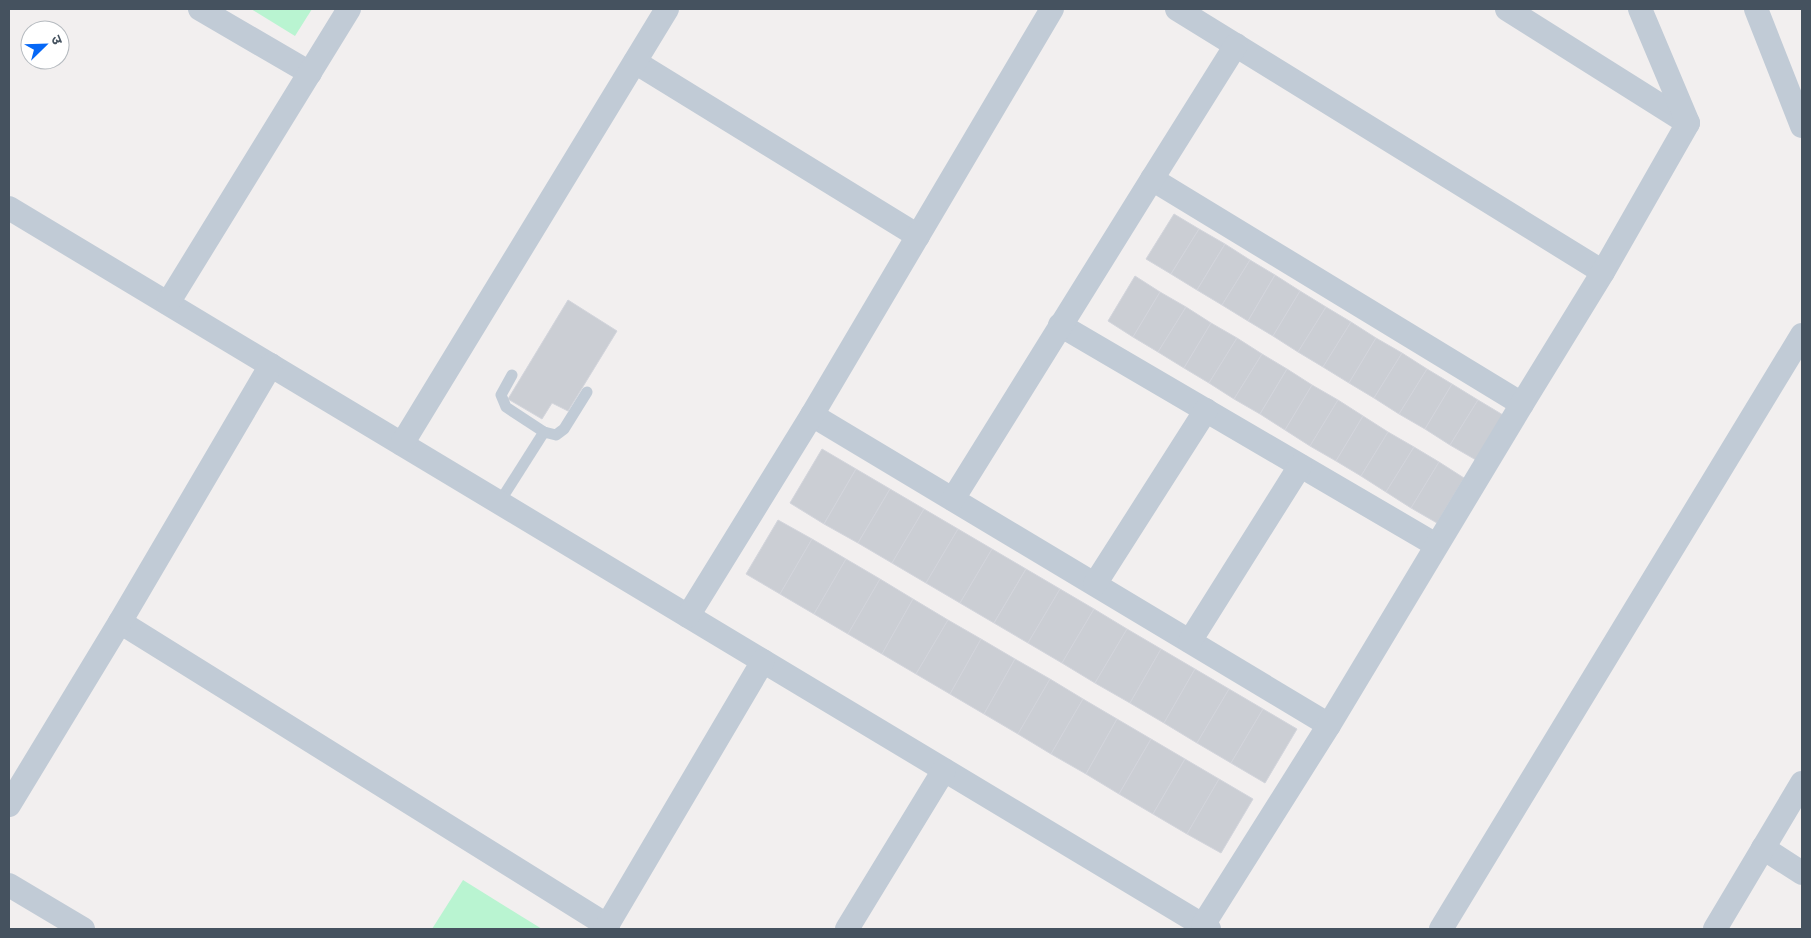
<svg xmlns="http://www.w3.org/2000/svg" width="1811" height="938" font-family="Helvetica,'Noto Sans Devanagari',sans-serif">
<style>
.green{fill:#b9f4d1}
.building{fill:#cbced4;stroke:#d3d5dc}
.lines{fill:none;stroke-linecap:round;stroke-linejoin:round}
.lane{stroke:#c1cbd6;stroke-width:11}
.street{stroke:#c1cbd6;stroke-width:24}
</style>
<rect width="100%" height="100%" fill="#f2efef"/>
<g class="green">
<polygon points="251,9 312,9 295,36"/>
<polygon points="463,880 542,929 432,929"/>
</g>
<g class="building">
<polygon points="1174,214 1199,229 1171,274 1146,259"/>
<polygon points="1199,229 1225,244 1197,290 1171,274"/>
<polygon points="1225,244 1250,260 1222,305 1197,290"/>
<polygon points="1250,260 1275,275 1248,321 1222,305"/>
<polygon points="1275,275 1300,291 1273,336 1248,321"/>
<polygon points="1135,276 1160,292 1133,337 1108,321"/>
<polygon points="1300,291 1326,307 1298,352 1273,336"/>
<polygon points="1160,292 1186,307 1158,352 1133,337"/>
<polygon points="568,300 617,331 568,411 552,403 542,419 508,399"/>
<polygon points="1186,307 1211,323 1184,368 1158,352"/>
<polygon points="1326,307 1351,322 1323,367 1298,352"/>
<polygon points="1351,322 1376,338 1349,383 1323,367"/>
<polygon points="1211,323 1237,338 1209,383 1184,368"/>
<polygon points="1237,338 1262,354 1234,399 1209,383"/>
<polygon points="1376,338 1402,353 1374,398 1349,383"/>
<polygon points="1402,353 1427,369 1399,414 1374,398"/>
<polygon points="1262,354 1287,369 1260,414 1234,399"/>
<polygon points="1287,369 1312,385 1285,430 1260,414"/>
<polygon points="1427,369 1452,384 1425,429 1399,414"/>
<polygon points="1452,384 1478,400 1450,445 1425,429"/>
<polygon points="1312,385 1338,400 1310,446 1285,430"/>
<polygon points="1338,400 1363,416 1336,461 1310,446"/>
<polygon points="1478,400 1503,415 1476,460 1450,445"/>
<polygon points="1363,416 1388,432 1361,476 1336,461"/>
<polygon points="1388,432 1414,447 1386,492 1361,476"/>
<polygon points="1414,447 1439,462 1411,508 1386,492"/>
<polygon points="822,449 856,469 824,524 790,503"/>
<polygon points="1439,462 1464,478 1437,523 1411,508"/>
<polygon points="856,469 890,489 858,543 824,524"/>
<polygon points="890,489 924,509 892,563 858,543"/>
<polygon points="924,509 958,529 926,583 892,563"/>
<polygon points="778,520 812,539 780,594 746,574"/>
<polygon points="958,529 992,549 960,603 926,583"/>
<polygon points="812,539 846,559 814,614 780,594"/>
<polygon points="992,549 1026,569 994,623 960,603"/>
<polygon points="846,559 880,579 848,634 814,614"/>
<polygon points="1026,569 1060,589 1028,643 994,623"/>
<polygon points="880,579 913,599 882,654 848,634"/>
<polygon points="1060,589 1094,609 1062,663 1028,643"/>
<polygon points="913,599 948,620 916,674 882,654"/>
<polygon points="1094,609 1127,629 1095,683 1062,663"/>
<polygon points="948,620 981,639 950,694 916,674"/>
<polygon points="1127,629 1161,649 1130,703 1095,683"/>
<polygon points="981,639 1015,659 984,714 950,694"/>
<polygon points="1161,649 1195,669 1164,723 1130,703"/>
<polygon points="1015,659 1050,679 1018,734 984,714"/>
<polygon points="1195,669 1229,689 1197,743 1164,723"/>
<polygon points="1050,679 1083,699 1051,754 1018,734"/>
<polygon points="1229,689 1263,709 1231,763 1197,743"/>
<polygon points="1083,699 1117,719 1086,774 1051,754"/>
<polygon points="1263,709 1297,729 1265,783 1231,763"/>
<polygon points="1117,719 1151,739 1119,794 1086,774"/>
<polygon points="1151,739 1185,759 1153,814 1119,794"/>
<polygon points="1185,759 1219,779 1187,834 1153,814"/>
<polygon points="1219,779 1253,799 1221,853 1187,834"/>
</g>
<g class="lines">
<g class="lane">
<polyline points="512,375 501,395 506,407 544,432 556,435 564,429 587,392"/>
<polyline points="499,503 544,432"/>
</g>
<g class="street">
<polyline points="200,9 310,73"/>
<polyline points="1177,9 1603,272"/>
<polyline points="1507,9 1688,123"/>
<polyline points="1756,9 1802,126"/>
<polyline points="635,62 918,236"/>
<polyline points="1152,179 1522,404"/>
<polyline points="9,208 1209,929"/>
<polyline points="168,303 349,9"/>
<polyline points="1060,325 1436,545"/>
<polyline points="812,415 1329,725"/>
<polyline points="402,444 667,9"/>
<polyline points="953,499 1152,179 1236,45"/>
<polyline points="1095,584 1206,410"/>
<polyline points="688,616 812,415 1052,9"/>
<polyline points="120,622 608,926"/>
<polyline points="1190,641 1300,466"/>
<polyline points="9,805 120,622 271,365"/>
<polyline points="1763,848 1802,873"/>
<polyline points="9,885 83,929"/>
<polyline points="1203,925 1329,725 1522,404 1603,272 1688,123 1640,9"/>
<polyline points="605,929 763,661"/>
<polyline points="847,929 944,770"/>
<polyline points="1441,929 1802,335"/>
<polyline points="1715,929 1802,783"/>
</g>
</g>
<rect width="1811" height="938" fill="none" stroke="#45525f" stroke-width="20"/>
<g transform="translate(45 45) rotate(67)"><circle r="24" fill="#ffffff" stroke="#b5babf"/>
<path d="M0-4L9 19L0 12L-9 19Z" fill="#0567f6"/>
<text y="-8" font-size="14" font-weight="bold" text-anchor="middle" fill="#45525f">उ</text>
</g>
</svg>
